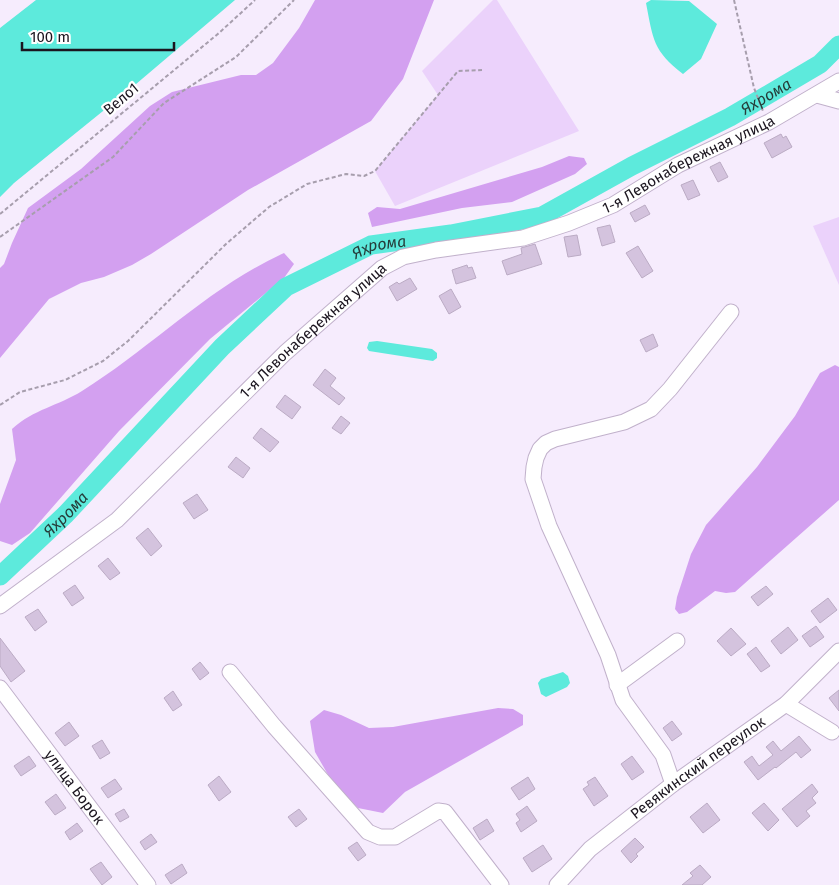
<svg xmlns="http://www.w3.org/2000/svg" width="839" height="885" font-family="'Fira Sans',sans-serif">
<style>
.green{fill:#ebd2fb}
.forest{fill:#d3a0f0}
.water{fill:#5deadc}
.lines{fill:none;stroke-linecap:round;stroke-linejoin:round}
.river{stroke:#5deadc;stroke-width:19}
.building{fill:#d4c3de;stroke:#bbabc4}
.minor-casing{stroke:#c1b1cb;stroke-width:17}
.path{stroke:#a79ead;stroke-width:2;stroke-dasharray:4 2.5;stroke-linecap:butt}
.minor{stroke:#fff;stroke-width:15}
.labels{text-anchor:middle;stroke-width:4.5;stroke-linejoin:round;paint-order:stroke}
.street-label{font-size:15px;fill:#1b151f;stroke:#fff}
.water-label{font-size:16px;font-style:italic;fill:#253d3a;stroke:#fff}
</style>
<rect width="100%" height="100%" fill="#f6ecfd"/>
<g class="green">
<polygon points="493,0 497,0 579,131 395,206 375,171 438,95 422,71"/>
<polygon points="839,217 839,285 813,226"/>
</g>
<g class="forest">
<polygon points="315,0 434,0 403,79 371,121 248,190 151,254 132,265 104,277 81,283 49,299 0,358 0,268 4,264 12,243 28,208 81,169 150,106 172,92 241,75 256,75 273,63 299,28"/>
<polygon points="569,156 584,158 587,164 575,174 512,202 462,208 372,227 368,213 377,207 400,209 542,167"/>
<path d="M284 253 294 264 284 278 210 339 119 431 30 533 12 545 0 541V504L16 460 12 429C34 409 58 406 82 391 151 348 209 287 284 253Z"/>
<polygon points="835,365 839,367 839,500 735,592 726,593 715,591 687,612 679,614 675,609 677,597 691,554 706,525 757,467 795,416 820,373"/>
<polygon points="498,708 513,709 523,715 523,725 405,792 383,813 358,808 331,780 315,752 310,721 324,710 341,715 369,728 393,727"/>
</g>
<g class="water">
<polygon points="36,0 235,0 129,90 14,183 0,197 0,28"/>
<path d="M651 0 689 1 717 24 701 59 683 74C653 51 653 39 646 3Z"/>
<polygon points="377,341 432,349 437,353 437,358 433,361 369,351 367,348 369,342"/>
<polygon points="563,672 568,676 570,683 567,687 546,697 541,694 538,683 541,679"/>
</g>
<g class="lines">
<path class="river" id="s1" d="M0 576 66 514 222 347 286 287 371 245 451 234 542 216 632 166 730 117 820 64 839 45"/>
</g>
<g class="building">
<polygon points="781,134 783,138 786,136 792,147 772,158 764,143"/>
<polygon points="720,162 728,177 718,182 710,167"/>
<polygon points="693,180 700,195 688,200 681,185"/>
<polygon points="645,205 650,214 635,222 630,213"/>
<polygon points="610,225 615,242 602,246 597,228"/>
<polygon points="577,235 581,255 568,257 564,237"/>
<polygon points="535,244 542,264 507,275 502,261 522,254 521,248"/>
<polygon points="638,246 653,271 642,278 626,253"/>
<polygon points="467,265 468,268 472,267 476,278 456,284 452,270"/>
<polygon points="410,278 417,289 397,301 389,287 397,282 399,284"/>
<polygon points="451,289 461,307 449,314 439,296"/>
<polygon points="653,334 658,346 646,352 640,340"/>
<polygon points="325,369 336,378 330,386 345,398 339,405 313,385"/>
<polygon points="285,395 301,407 292,419 276,407"/>
<polygon points="341,416 350,423 341,434 332,428"/>
<polygon points="261,428 279,442 270,452 253,438"/>
<polygon points="236,457 250,468 243,478 228,467"/>
<polygon points="197,494 208,510 194,519 183,503"/>
<polygon points="148,528 162,546 151,556 136,538"/>
<polygon points="108,558 120,573 110,580 98,566"/>
<polygon points="75,585 84,598 72,606 63,593"/>
<polygon points="766,586 773,594 758,606 751,597"/>
<polygon points="828,598 837,610 820,623 811,611"/>
<polygon points="38,609 47,622 35,631 25,617"/>
<polygon points="816,626 824,637 810,647 802,636"/>
<polygon points="788,627 798,640 781,654 771,641"/>
<polygon points="731,628 746,644 731,656 717,641"/>
<polygon points="0,638 25,671 11,682 0,666"/>
<polygon points="756,647 770,666 761,672 747,654"/>
<polygon points="200,662 209,673 200,680 192,669"/>
<polygon points="839,690 839,711 829,698"/>
<polygon points="173,691 182,705 173,711 164,698"/>
<polygon points="672,721 682,734 672,741 663,728"/>
<polygon points="69,722 79,736 65,746 55,733"/>
<polygon points="799,736 811,750 801,758 796,752 776,768 775,767 758,780 744,762 752,756 759,766 773,755 766,747 773,741 781,751"/>
<polygon points="102,740 110,753 100,759 92,746"/>
<polygon points="29,756 36,766 21,776 14,766"/>
<polygon points="632,756 644,772 632,780 621,764"/>
<polygon points="219,776 231,792 219,801 208,785"/>
<polygon points="528,777 535,789 519,800 511,788"/>
<polygon points="595,777 608,796 594,806 583,789 589,785 587,782"/>
<polygon points="115,779 122,789 108,798 101,788"/>
<polygon points="812,784 818,792 812,798 816,803 806,811 810,816 797,827 782,809"/>
<polygon points="56,794 66,808 55,815 45,802"/>
<polygon points="707,803 720,820 703,833 690,817"/>
<polygon points="764,803 779,820 768,831 752,813"/>
<polygon points="527,806 537,821 521,832 516,823 520,820 516,814"/>
<polygon points="124,809 129,817 120,822 115,814"/>
<polygon points="299,809 307,819 296,827 288,817"/>
<polygon points="487,819 494,831 480,840 473,828"/>
<polygon points="77,823 83,831 70,840 65,832"/>
<polygon points="151,834 157,842 145,850 140,842"/>
<polygon points="635,838 644,847 636,854 638,856 631,863 621,851"/>
<polygon points="357,842 366,855 358,861 348,848"/>
<polygon points="543,845 552,859 532,872 523,858"/>
<polygon points="101,862 112,877 102,885 90,869"/>
<polygon points="182,864 187,873 171,884 165,875"/>
<polygon points="700,865 711,877 702,885 682,885 693,876 690,873"/>
</g>
<g class="lines">
<defs>
<g id="minor">
<polyline points="817,95 839,101"/>
<path id="s2" d="M0 606 117 520 285 353 382 268 403 257 436 250 523 238 569 223 613 205 678 165 769 122 839 81"/>
<polyline points="230,672 274,726 368,832 380,837 395,837 438,811 445,812 501,885"/>
<polyline points="617,685 677,641"/>
<path id="s3" d="M0 688 148 885"/>
<polyline points="786,704 832,732"/>
<polyline points="673,784 663,755 623,700 608,655 549,526 533,479 534,467 536,458 540,449 546,443 555,439 624,422 651,409 670,389 731,312"/>
<path id="s4" d="M557 885 590 849 673 784 786 704 839 651"/>
</g>
</defs>
<use href="#minor" class="minor-casing"/>
<g class="path">
<polyline points="734,0 754,88 763,111"/>
<polyline points="0,214 219,33 255,0"/>
<polyline points="0,237 113,157 164,103 236,57 294,0"/>
<polyline points="0,405 20,392 65,380 103,361 128,341 226,244 269,207 307,184 346,174 364,176 375,171 458,71 482,70"/>
</g>
<use href="#minor" class="minor"/>
</g>
<g class="labels">
<g class="street-label">
<text transform="translate(121 99) rotate(-40)" y="5">Вело1</text>
<text dy="5" stroke="none"><textPath href="#s2" startOffset="838">1-я Левонабережная улица</textPath></text>
<text dy="5" stroke="none"><textPath href="#s2" startOffset="418">1-я Левонабережная улица</textPath></text>
<text dy="5" stroke="none"><textPath href="#s4" startOffset="184">Ревякинский переулок</textPath></text>
<text dy="5" stroke="none"><textPath href="#s3" startOffset="124">улица Борок</textPath></text>
</g>
<g class="water-label">
<text dy="6" stroke="none"><textPath href="#s1" startOffset="929">Яхрома</textPath></text>
<text dy="6" stroke="none"><textPath href="#s1" startOffset="509">Яхрома</textPath></text>
<text dy="6" stroke="none"><textPath href="#s1" startOffset="90">Яхрома</textPath></text>
</g>
</g>
<path d="M22 42v8h152v-8" fill="none" stroke="#1b151f" stroke-width="2.5"/>
<text x="30" y="42" font-size="15" fill="#1b151f" stroke="#ffffff" stroke-width="4" paint-order="stroke">100 m</text>
</svg>
